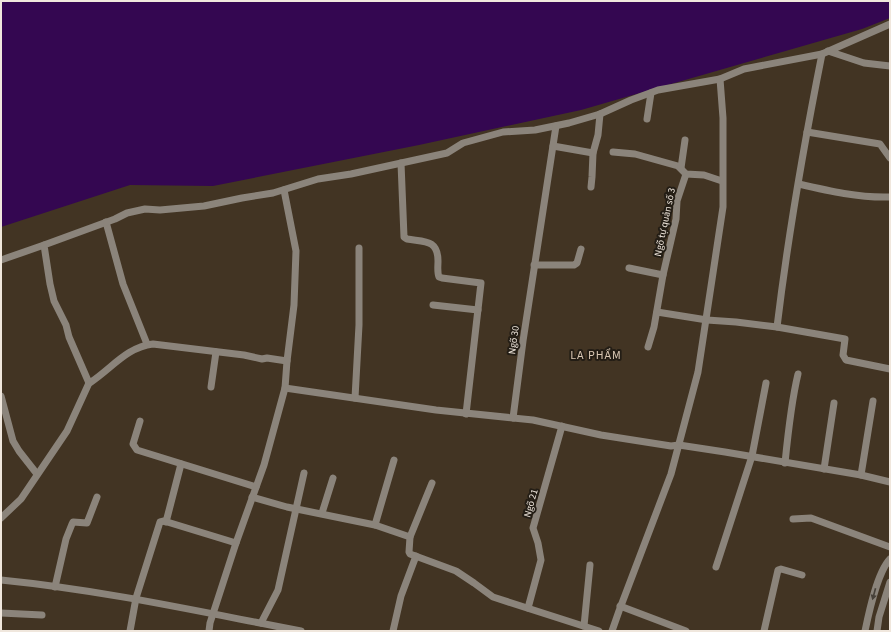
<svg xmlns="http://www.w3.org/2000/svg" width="891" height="632" font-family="'Source Sans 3',sans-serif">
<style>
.water{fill:#340751}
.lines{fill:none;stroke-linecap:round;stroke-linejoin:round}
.minor{stroke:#8b847b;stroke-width:7}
.oneway{fill:#474139}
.labels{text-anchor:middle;stroke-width:4;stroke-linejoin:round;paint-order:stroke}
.street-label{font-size:10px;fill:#f0e7dd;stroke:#231d15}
.quarter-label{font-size:12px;letter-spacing:1px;fill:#dac8b4;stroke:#231d15}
</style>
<rect width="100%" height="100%" fill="#423423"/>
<polygon class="water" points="1,1 890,1 890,18 862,29 581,110 419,145 213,186 130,185 1,227"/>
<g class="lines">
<g class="minor">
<polyline points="828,51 864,63 890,66"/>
<polyline points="647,119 651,93"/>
<polyline points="807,132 880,144 890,158"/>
<polyline points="553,146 593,153"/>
<polyline points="613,152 635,154 678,166 686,174 704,175 722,181"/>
<path d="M401 163 404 237 407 239C424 242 438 239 438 261 438 266 437 272 439 277L442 278 481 283 466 414"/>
<polyline points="681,168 685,140"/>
<path d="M799 184C829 191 859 198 890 197"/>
<polyline points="591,187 592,177 593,153 598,135 600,114"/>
<polyline points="106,222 123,284 147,344"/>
<polyline points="1,260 44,245"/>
<polyline points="534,265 574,265 577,263 581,249"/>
<polyline points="629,268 663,275"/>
<polyline points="433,305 478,310"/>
<polyline points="657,312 707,320 736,322 777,327 845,339 843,355 846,360 890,369"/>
<path d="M777 327C788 236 804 144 822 54"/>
<polyline points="648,347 654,327 663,275 676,219 677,201 686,174"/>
<path d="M287 361 267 358 262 359 244 355 153 344C127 347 112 368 91 382L89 383 69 337 66 325 54 301 50 284 44 245 115 219 127 213 145 209 160 210 204 206 242 198 273 193 318 179 351 174 447 153 463 143 503 132 535 130 569 123 600 114 631 100 658 90 720 79 744 69 822 54 890 24"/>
<polyline points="211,387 216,352"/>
<polyline points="285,388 436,410 533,420 601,435 671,446 679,445 725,452 861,475 890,482"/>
<polyline points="1,396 13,441 19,451 37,474"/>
<polyline points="355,398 359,325 359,248"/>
<polyline points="513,418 523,341 556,126"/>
<polyline points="140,421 133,444 137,450 256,487"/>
<path d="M785 463C788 433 791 403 798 374"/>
<polyline points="824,469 834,403"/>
<polyline points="861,475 873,401"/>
<polyline points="252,497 287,507 375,525 410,537 409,552 410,554 456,571 474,583 493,597 599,631"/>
<polyline points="322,513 333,478"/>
<polyline points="1,518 21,499 67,431 89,383"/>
<polyline points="793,519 811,518 890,547"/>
<polyline points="166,522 181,464"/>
<polyline points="375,525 394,460"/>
<polyline points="410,537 432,483"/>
<polyline points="716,567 752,456 766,383"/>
<path d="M1 580C102 590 201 612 301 631"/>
<polyline points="55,587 66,539 72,524 73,522 87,523 97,497"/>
<polyline points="620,606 686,631"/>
<polyline points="528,608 541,560 538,543 533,528 562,426"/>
<polyline points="1,613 42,615"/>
<polyline points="261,623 278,590 304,473"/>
<polyline points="584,626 590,565"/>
<polyline points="130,631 136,598 160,522 164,521 236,543"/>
<polyline points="209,631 210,623 236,543 264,465 285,388 287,361 294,305 296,251 284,190"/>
<polyline points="393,631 401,596 416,556"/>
<polyline points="612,631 619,611 671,474 698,372 723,207 723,118 720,79"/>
<polyline points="764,631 778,570 781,569 802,575"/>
<path d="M865 631C869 612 877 573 890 559"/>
<polyline points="877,631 879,617 890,582"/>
</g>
</g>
<defs><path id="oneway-solid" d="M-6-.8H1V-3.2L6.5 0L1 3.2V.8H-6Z"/></defs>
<use class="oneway" href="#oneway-solid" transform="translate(874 594) rotate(105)"/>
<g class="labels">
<g class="street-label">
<text transform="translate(664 222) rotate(-78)" y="4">Ngõ tự quản số 3</text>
<text transform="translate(513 340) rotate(-82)" y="4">Ngõ 30</text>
<text transform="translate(530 503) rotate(-74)" y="4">Ngõ 21</text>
</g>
<g class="quarter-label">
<text x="596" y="359">LA PHẨM</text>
</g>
</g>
<rect width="891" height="632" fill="none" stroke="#f0e7dd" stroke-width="4"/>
</svg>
